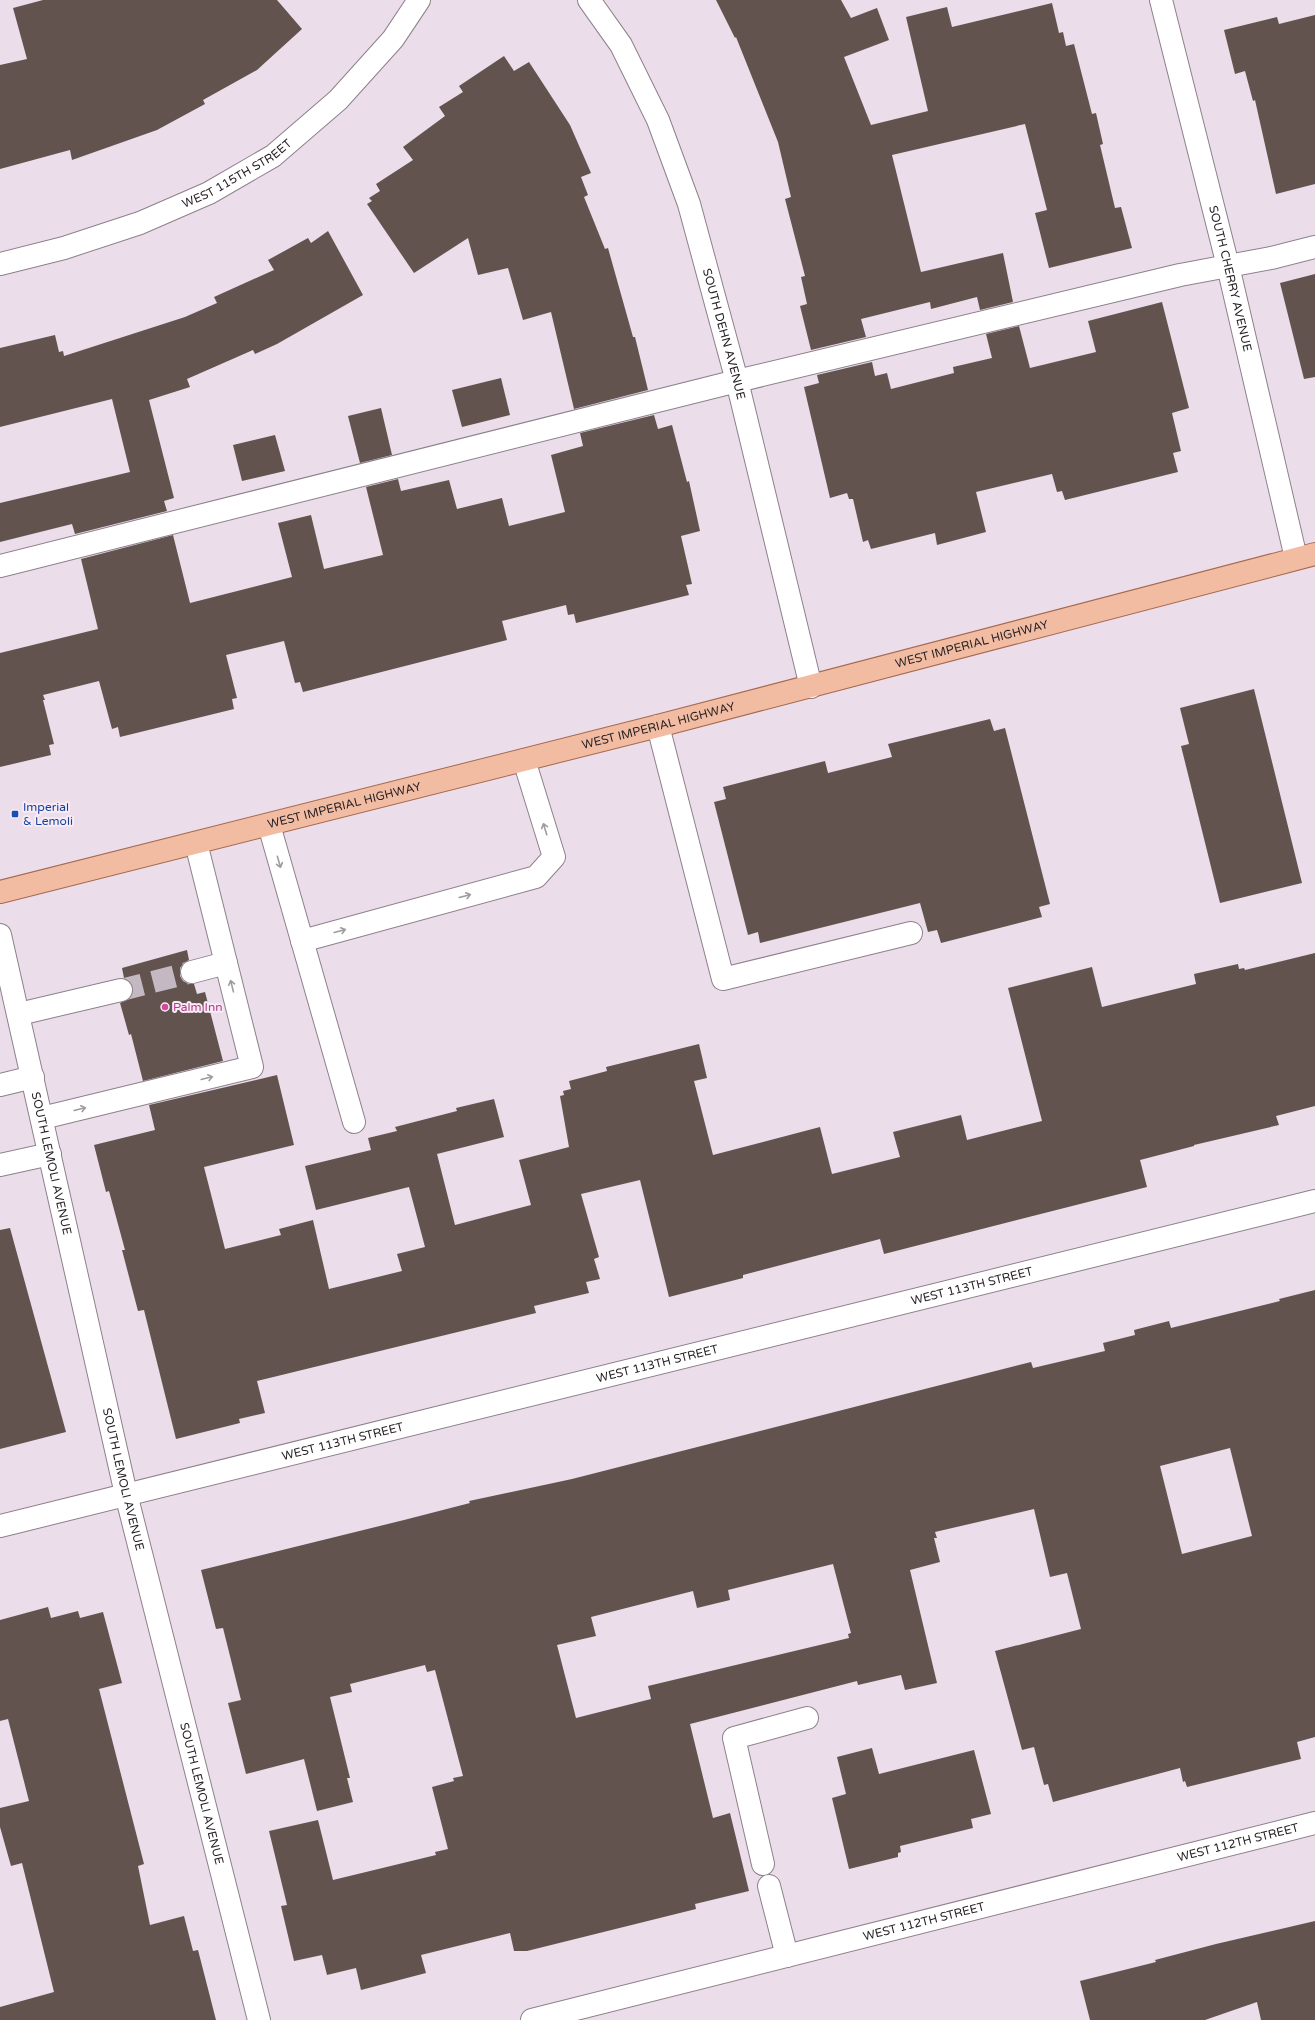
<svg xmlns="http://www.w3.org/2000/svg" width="1315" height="2020" font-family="'Varela Round',sans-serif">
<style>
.building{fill:#63534f;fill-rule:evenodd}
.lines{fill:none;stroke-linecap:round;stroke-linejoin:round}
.minor-tunnel{stroke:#c4b8c2;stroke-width:22;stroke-dasharray:22 11;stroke-linecap:butt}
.minor-casing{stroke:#8d818c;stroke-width:24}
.major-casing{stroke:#a5694f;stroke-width:24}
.minor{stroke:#fff;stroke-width:22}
.major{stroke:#f2bca3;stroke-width:22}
.oneway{stroke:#9e9c9d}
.transit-dot{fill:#1a4fb4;stroke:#f8ebf6;stroke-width:1.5}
.hotel-dot{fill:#d1479c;stroke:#f8ebf6;stroke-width:1.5}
.labels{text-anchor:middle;stroke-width:4;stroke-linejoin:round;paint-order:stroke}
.street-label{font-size:12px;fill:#272226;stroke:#f8ebf6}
.transit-label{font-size:12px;fill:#164399;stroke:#f8ebf6;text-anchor:start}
.hotel-label{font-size:12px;fill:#b23c85;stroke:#f8ebf6;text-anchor:start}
</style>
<rect width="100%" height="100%" fill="#ebdde9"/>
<g class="building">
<polygon points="43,0 277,0 302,29 257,70 203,100 205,104 157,130 72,160 70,150 0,169 0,65 27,59 13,8"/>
<polygon points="716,0 841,0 851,18 877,8 889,40 844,57 871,125 928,111 906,17 947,7 952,27 1052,3 1059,33 1063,32 1066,46 1074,44 1092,114 1096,113 1103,144 1100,145 1115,208 1121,207 1132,248 1049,268 1035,213 1047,210 1025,124 892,155 921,272 1003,253 1013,302 980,310 977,297 931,309 930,302 861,319 866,337 811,350 800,306 807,304 801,277 805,276 785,199 791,197 778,142 736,37 735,38"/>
<polygon points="1315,15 1315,184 1276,194 1255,100 1253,101 1245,71 1235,74 1224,30 1277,17 1279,24"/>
<polygon points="504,56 514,71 529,62 570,125 591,173 581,177 588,195 584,197 605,249 608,248 633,337 635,337 648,390 574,409 551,312 523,320 508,268 478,275 468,238 414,273 367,204 372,201 369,198 380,191 376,184 413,160 403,147 445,116 439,107 463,92 459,86"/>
<polygon points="328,231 363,295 277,344 255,354 253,350 187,379 190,387 149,400 174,498 164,501 167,511 75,534 72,524 0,542 0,503 130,472 112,399 0,427 0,348 55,335 59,352 63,351 64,356 185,317 217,303 214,297 274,270 268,260 308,238 311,243"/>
<polygon points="1315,274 1315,377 1304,379 1280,283"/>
<polygon points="1162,302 1189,408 1172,413 1181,451 1173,453 1178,472 1065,500 1062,491 1057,492 1052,474 976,492 986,532 937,545 935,533 871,549 868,540 863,542 853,499 849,499 847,493 830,498 804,387 819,383 817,375 872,362 875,376 887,373 891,389 954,373 953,367 992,358 986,334 1019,326 1030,368 1096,352 1088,321"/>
<polygon points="501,378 510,415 462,427 452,390"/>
<polygon points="381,408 392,455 360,463 348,416"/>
<polygon points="654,415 658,429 672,425 687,482 689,481 700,531 681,536 692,584 686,585 689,595 576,623 574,614 568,615 566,605 502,621 507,640 303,692 300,682 295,683 284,641 226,655 237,698 232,699 234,709 120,737 118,727 112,729 99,681 43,695 45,700 43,700 54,744 49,745 51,755 0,767 0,653 98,629 81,559 173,535 190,603 292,577 278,523 311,515 324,569 383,555 366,487 398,479 401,491 449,480 457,509 502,498 509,526 565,512 551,455 583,446 580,433"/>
<polygon points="275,435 285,471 242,481 233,445"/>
<polygon points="1254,689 1302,883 1220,903 1181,746 1189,744 1180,708"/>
<polygon points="990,719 994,731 1005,728 1050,904 1039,907 1042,917 941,943 937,930 928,932 920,903 760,943 758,932 748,935 714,802 726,799 723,787 825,761 828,773 892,757 888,744"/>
<polygon points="187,950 189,960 184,963 180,968 180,976 183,981 189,984 194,984 197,994 205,992 223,1061 143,1081 131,1034 129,1035 120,1003 129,999 133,993 133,987 130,981 124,978 122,968"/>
<polygon points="1315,953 1315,1106 1276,1116 1279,1125 1194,1145 1194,1146 1140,1160 1147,1187 884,1254 880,1239 743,1275 743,1278 669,1297 640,1180 581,1194 599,1257 594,1259 600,1279 586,1282 589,1293 534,1306 536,1313 257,1381 265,1413 239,1419 240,1423 176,1439 144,1310 138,1311 122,1250 125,1250 109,1191 106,1192 94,1145 155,1130 149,1105 277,1075 294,1145 204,1167 225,1249 281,1235 279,1229 313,1220 329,1289 402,1271 397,1254 425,1247 409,1187 316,1210 305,1166 371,1150 368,1138 397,1131 395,1127 457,1111 456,1108 494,1099 504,1137 437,1154 455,1225 531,1205 519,1160 569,1147 560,1096 564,1095 563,1091 571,1089 569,1081 607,1071 606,1067 699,1044 707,1078 694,1081 713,1155 820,1127 832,1174 900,1157 893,1132 961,1115 967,1140 1042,1121 1008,988 1092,967 1102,1007 1196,984 1194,974 1238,964 1239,969 1244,968 1245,970"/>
<polygon points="10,1228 66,1432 0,1449 0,1230"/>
<path d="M1315 1290V1737L1297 1742 1301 1759 1187 1787 1185 1781 1183 1782 1180 1768 1053 1802 1048 1784 1044 1785 1034 1747 1022 1750 995 1651 1081 1629 1067 1573 1050 1577 1034 1509 935 1532 937 1538H934L940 1562 910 1570 937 1683 905 1690 901 1675 858 1685 857 1681 690 1724 713 1818 730 1813 749 1891 695 1904 696 1909 527 1951H514L510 1933 421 1955 426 1973 361 1990 356 1968 327 1975 322 1955 294 1961 281 1906 287 1905 269 1831 318 1820 333 1880 436 1855 435 1852 448 1849 432 1787 454 1781 453 1778 463 1776 435 1670 427 1672 425 1665 350 1684 352 1692 330 1697 350 1778H347L353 1802 317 1811 304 1759 246 1774 228 1703 241 1700 223 1628 216 1629 201 1570 404 1520 470 1503 469 1501 572 1479 1031 1362 1033 1368 1105 1351 1103 1343 1135 1335 1134 1330 1169 1321 1171 1328 1280 1301 1279 1299ZM1230 1448 1252 1536 1182 1554 1160 1466ZM833 1564 851 1633 848 1634 849 1638 648 1686 651 1699 576 1718 557 1645 596 1636 591 1617 693 1591 697 1608 730 1600 728 1590Z"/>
<polygon points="48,1607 51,1618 78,1611 80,1618 103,1612 122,1683 99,1689 144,1864 138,1866 150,1925 184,1916 193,1951 198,1950 216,2020 0,2020 0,2007 54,1992 22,1863 11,1866 0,1827 0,1808 29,1801 8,1719 0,1721 0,1620"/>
<polygon points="872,1748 879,1774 974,1750 991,1814 971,1819 973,1828 900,1846 901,1852 898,1853 898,1857 849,1869 832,1798 846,1794 837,1757"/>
<polygon points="1315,1921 1315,2020 1261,2020 1257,2002 1205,2020 1090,2020 1080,1981 1156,1962 1155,1960 1216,1944"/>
</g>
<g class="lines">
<polyline class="minor-tunnel" points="121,990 192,972"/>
<defs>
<g id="minor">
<path id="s1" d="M589 0 621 45 658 120 689 204 737 381 811 687"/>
<path id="s2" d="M1161 0 1228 266 1296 558"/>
<path id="s3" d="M0 264 64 248 140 223 209 193 273 156 338 100 393 39 419 0"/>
<polyline points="0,566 737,381 1180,275 1271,258 1315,247"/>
<polyline points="658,726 723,979 911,933"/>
<polyline points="269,825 354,1122"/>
<path id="s4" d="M0 935 126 1494 259 2020"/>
<polyline points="302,941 536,877 554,857 524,760"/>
<polyline points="192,972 226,963"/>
<polyline points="19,1014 121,990"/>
<polyline points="0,1085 33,1077"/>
<polyline points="42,1118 252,1067 196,843"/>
<polyline points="0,1165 50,1154"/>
<path id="s5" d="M0 1526 1315 1201"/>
<polyline points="763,1864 734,1738 807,1718"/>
<polyline points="769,1886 787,1956"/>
<path id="s6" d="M532 2020 1315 1823"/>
</g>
<g id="major">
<path id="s7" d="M0 892 658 726 1315 554"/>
</g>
</defs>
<use href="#minor" class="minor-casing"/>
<use href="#major" class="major-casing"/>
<use href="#minor" class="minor"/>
<use href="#major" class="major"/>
</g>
<defs><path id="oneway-shaft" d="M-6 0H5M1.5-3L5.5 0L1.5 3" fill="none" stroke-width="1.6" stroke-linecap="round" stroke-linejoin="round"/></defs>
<g class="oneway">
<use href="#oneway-shaft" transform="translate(545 829) rotate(-107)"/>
<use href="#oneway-shaft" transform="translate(279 862) rotate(74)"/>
<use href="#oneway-shaft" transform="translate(465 896) rotate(-15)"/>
<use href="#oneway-shaft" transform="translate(340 931) rotate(-15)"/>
<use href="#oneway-shaft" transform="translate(232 986) rotate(-104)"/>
<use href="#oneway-shaft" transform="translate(207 1078) rotate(-14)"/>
<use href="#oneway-shaft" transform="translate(80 1109) rotate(-14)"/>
</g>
<rect class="transit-dot" x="11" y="810" width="8" height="8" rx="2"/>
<circle class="hotel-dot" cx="165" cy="1007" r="4"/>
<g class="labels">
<g class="street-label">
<text dy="4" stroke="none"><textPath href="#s3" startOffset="255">WEST 115TH STREET</textPath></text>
<text dy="4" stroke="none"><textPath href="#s2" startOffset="287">SOUTH CHERRY AVENUE</textPath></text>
<text dy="4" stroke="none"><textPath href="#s1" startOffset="363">SOUTH DEHN AVENUE</textPath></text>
<text dy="4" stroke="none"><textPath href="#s7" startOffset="1003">WEST IMPERIAL HIGHWAY</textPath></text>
<text dy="4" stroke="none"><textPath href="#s7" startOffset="679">WEST IMPERIAL HIGHWAY</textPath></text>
<text dy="4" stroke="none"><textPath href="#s7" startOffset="355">WEST IMPERIAL HIGHWAY</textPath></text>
<text dy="4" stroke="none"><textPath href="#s4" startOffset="234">SOUTH LEMOLI AVENUE</textPath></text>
<text dy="4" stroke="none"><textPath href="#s5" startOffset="1001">WEST 113TH STREET</textPath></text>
<text dy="4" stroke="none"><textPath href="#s5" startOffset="677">WEST 113TH STREET</textPath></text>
<text dy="4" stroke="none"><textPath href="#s5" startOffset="353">WEST 113TH STREET</textPath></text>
<text dy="4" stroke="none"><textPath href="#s4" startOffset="558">SOUTH LEMOLI AVENUE</textPath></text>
<text dy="4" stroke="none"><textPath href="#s4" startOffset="882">SOUTH LEMOLI AVENUE</textPath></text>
<text dy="4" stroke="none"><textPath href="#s6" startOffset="728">WEST 112TH STREET</textPath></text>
<text dy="4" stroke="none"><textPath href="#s6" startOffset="404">WEST 112TH STREET</textPath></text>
</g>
<g class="transit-label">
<text x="23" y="811">Imperial<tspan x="23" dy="14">&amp; Lemoli</tspan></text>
</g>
<g class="hotel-label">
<text x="173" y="1011">Palm Inn</text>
</g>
</g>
</svg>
